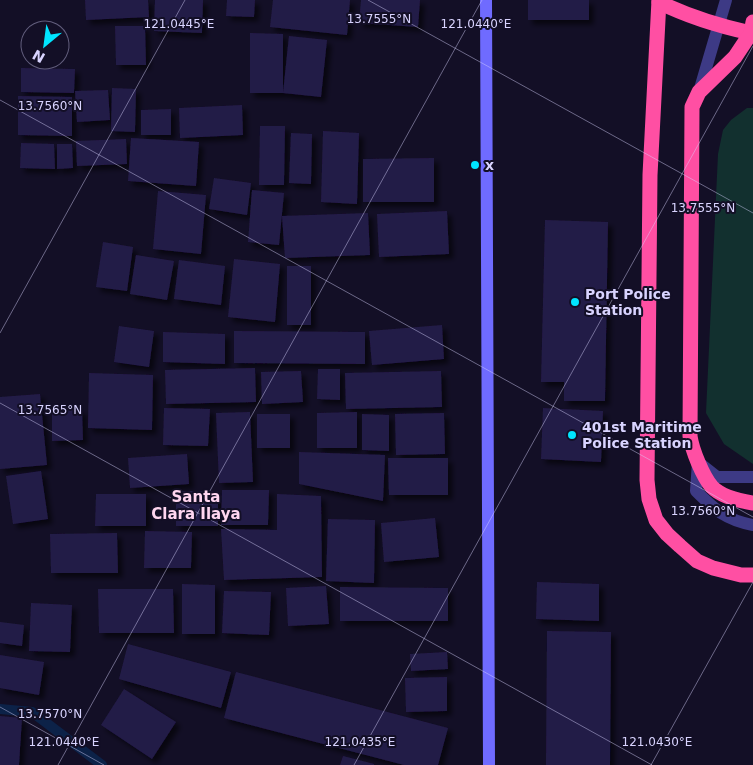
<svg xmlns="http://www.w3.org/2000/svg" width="753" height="765" font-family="'DejaVu Sans',sans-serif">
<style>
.green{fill:#12302f}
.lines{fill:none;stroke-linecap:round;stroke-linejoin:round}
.stream{stroke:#0c2248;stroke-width:10}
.building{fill:#241b47;filter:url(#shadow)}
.lane{stroke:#3d3a85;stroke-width:12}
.street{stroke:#3d3a85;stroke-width:12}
.secondary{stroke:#6f6bff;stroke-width:12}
.highway{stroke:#ff4fa3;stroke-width:15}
.ticks{fill:none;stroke:#d9d4ff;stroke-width:1;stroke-opacity:0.45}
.poi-dot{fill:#00e5ff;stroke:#130f26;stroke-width:2}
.labels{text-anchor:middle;stroke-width:4;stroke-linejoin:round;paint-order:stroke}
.poi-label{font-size:14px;font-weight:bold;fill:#d9d4ff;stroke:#130f26;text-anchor:start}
.neighbourhood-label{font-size:15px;font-weight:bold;fill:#ffd6f0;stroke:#130f26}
.ticks-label{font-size:12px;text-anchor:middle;fill:#d9d4ff;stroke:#130f26;stroke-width:4;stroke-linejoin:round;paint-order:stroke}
</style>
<defs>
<filter id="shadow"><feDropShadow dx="4.5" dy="4.5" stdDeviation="2.5" flood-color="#0009"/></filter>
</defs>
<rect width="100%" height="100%" fill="#130f26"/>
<polygon class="green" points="747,108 753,108 753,464 724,444 706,413 718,154 723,130 731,120"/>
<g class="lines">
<polyline class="stream" points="0,709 32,712 102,765"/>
</g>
<g class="building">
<polygon points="85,0 148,0 149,17 86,20"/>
<polygon points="155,0 203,0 202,33 154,31"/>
<polygon points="227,0 255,0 254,17 226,16"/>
<polygon points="273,0 350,0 347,35 270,27"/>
<polygon points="361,0 420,0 418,27 359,23"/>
<rect x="528" y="0" width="61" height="20"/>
<polygon points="115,26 145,26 146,65 116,65"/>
<polygon points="250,33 283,34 283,93 250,93"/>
<polygon points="289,36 327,40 321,97 283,93"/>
<polygon points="21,68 75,69 74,93 21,92"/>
<polygon points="112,88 136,89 135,132 111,131"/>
<polygon points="108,90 110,120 77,122 75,91"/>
<polygon points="18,96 72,97 72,136 18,135"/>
<polygon points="242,105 243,135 180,138 179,108"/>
<polygon points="171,109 171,135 141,135 141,110"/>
<polygon points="260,126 285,126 284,185 259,185"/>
<polygon points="323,131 359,133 357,204 321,202"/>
<polygon points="291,133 312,134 311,184 289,183"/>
<polygon points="131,138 199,142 196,186 128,181"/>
<polygon points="126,139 127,164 77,166 76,141"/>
<polygon points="21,143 54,144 55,169 20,168"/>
<polygon points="57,144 72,144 73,168 57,169"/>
<polygon points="434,158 434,202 363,202 363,159"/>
<polygon points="214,178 251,183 247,215 209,209"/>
<polygon points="252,190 284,193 279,245 248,242"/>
<polygon points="158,191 206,195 201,254 153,249"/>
<polygon points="447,211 449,254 379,257 377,214"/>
<polygon points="368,213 370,255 285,258 282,216"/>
<polygon points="545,220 608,222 605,401 564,401 564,382 541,382"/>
<polygon points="103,242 133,247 127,291 96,287"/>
<polygon points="136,255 174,261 167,300 130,294"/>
<polygon points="234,259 280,264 275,322 228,317"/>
<polygon points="179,260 225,266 221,305 174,299"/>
<rect x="287" y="266" width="24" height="59"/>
<polygon points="442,325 444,359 372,365 369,331"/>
<polygon points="119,326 154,331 149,367 114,362"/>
<polygon points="234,331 365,332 365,364 234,363"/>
<polygon points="163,332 225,334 225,364 163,362"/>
<polygon points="255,368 256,402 166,404 165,370"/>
<polygon points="318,369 340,369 340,400 317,399"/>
<polygon points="301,371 303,402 262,404 261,372"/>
<polygon points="441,371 442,407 346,409 345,373"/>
<polygon points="89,373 153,375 152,430 88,428"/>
<polygon points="40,394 47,465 0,469 0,397"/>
<polygon points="164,408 210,409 208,446 163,445"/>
<polygon points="543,408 603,411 601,462 541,459"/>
<polygon points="52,410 82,410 83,440 52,441"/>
<polygon points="250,412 253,482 219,483 216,413"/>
<polygon points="357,412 357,448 317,448 317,413"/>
<polygon points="444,413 445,454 396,455 395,414"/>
<rect x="257" y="414" width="33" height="34"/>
<polygon points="362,414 389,415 389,451 362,450"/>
<polygon points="299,452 385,455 383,501 299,484"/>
<polygon points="187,454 189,484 130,488 128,458"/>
<polygon points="388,458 448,458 448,495 389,495"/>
<polygon points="41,471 48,519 13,524 6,476"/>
<polygon points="222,490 269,490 268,525 221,525"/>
<rect x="176" y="491" width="42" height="35"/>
<polygon points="96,494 146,494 146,526 95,526"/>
<polygon points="277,494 321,496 322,577 224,580 221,529 277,530"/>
<polygon points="435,518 439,557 384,562 381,523"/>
<polygon points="328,519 375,520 374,583 326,581"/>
<polygon points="145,531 192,532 191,568 144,568"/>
<polygon points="117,533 118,573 51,573 50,534"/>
<polygon points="537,582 599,584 599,621 536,619"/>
<polygon points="182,584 215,585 215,634 182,634"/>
<polygon points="326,586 329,624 288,626 286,588"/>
<polygon points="340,587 448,588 448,621 340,621"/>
<polygon points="98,589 173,589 174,633 99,633"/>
<polygon points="224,591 271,592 269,635 222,633"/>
<polygon points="31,603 72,605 70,652 29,651"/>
<polygon points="0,622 24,625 22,646 0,643"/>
<polygon points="547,631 611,632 610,765 546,765"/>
<polygon points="128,644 231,672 221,708 119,679"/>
<polygon points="447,652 448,669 411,671 410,654"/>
<polygon points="0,655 44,662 39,695 0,688"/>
<polygon points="236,672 448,728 438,765 404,765 224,718"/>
<polygon points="447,677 447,711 406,712 405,678"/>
<polygon points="124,689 176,722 152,759 101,725"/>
<polygon points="0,716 22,718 19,765 0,765"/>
<polygon points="343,756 374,764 374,765 340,765"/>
</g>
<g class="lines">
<g class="lane">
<polyline points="699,92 726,0"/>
<polyline points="698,462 717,477 753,477"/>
</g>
<path class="street" d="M698 462 696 491C715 510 726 520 753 525"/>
<polyline class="secondary" points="486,0 489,765"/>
<g class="highway">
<polyline points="659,0 650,175 647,480 649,499 656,520 667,534 680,546 697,561 713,568 741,575 753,575"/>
<path d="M659 2C689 17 719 26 751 33"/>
<path d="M753 22 751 33 735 57 699 92 692 107 690 436C692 450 703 477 712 487 722 497 740 501 753 503"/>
</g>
</g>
<path class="ticks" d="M368 0 753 213M0 100 753 517M0 333 185 0M0 403 652 765M0 707 104 765M58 765 482 0M354 765 753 46M651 765 753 582"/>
<g class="poi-dot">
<circle cx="475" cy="165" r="5"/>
<circle cx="575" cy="302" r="5"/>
<circle cx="572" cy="435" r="5"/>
</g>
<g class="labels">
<g class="poi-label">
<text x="485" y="170">x</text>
<text x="585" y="299">Port Police<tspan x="585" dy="16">Station</tspan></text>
<text x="582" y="432">401st Maritime<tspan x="582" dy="16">Police Station</tspan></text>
</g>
<g class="neighbourhood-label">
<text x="196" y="502">Santa<tspan x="196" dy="17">Clara Ilaya</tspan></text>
</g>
</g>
<g class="ticks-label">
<text x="379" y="23">13.7555°N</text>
<text x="179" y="28">121.0445°E</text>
<text x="476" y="28">121.0440°E</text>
<text x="50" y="110">13.7560°N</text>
<text x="703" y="212">13.7555°N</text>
<text x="50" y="414">13.7565°N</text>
<text x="703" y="515">13.7560°N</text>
<text x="50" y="718">13.7570°N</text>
<text x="64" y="746">121.0440°E</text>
<text x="360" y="746">121.0435°E</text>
<text x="657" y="746">121.0430°E</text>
</g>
<g transform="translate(45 45) rotate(209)"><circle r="24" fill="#130f26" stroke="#625e7d"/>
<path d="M0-4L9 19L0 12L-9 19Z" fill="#00e5ff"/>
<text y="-8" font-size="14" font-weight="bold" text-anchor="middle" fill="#d9d4ff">N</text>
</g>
</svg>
